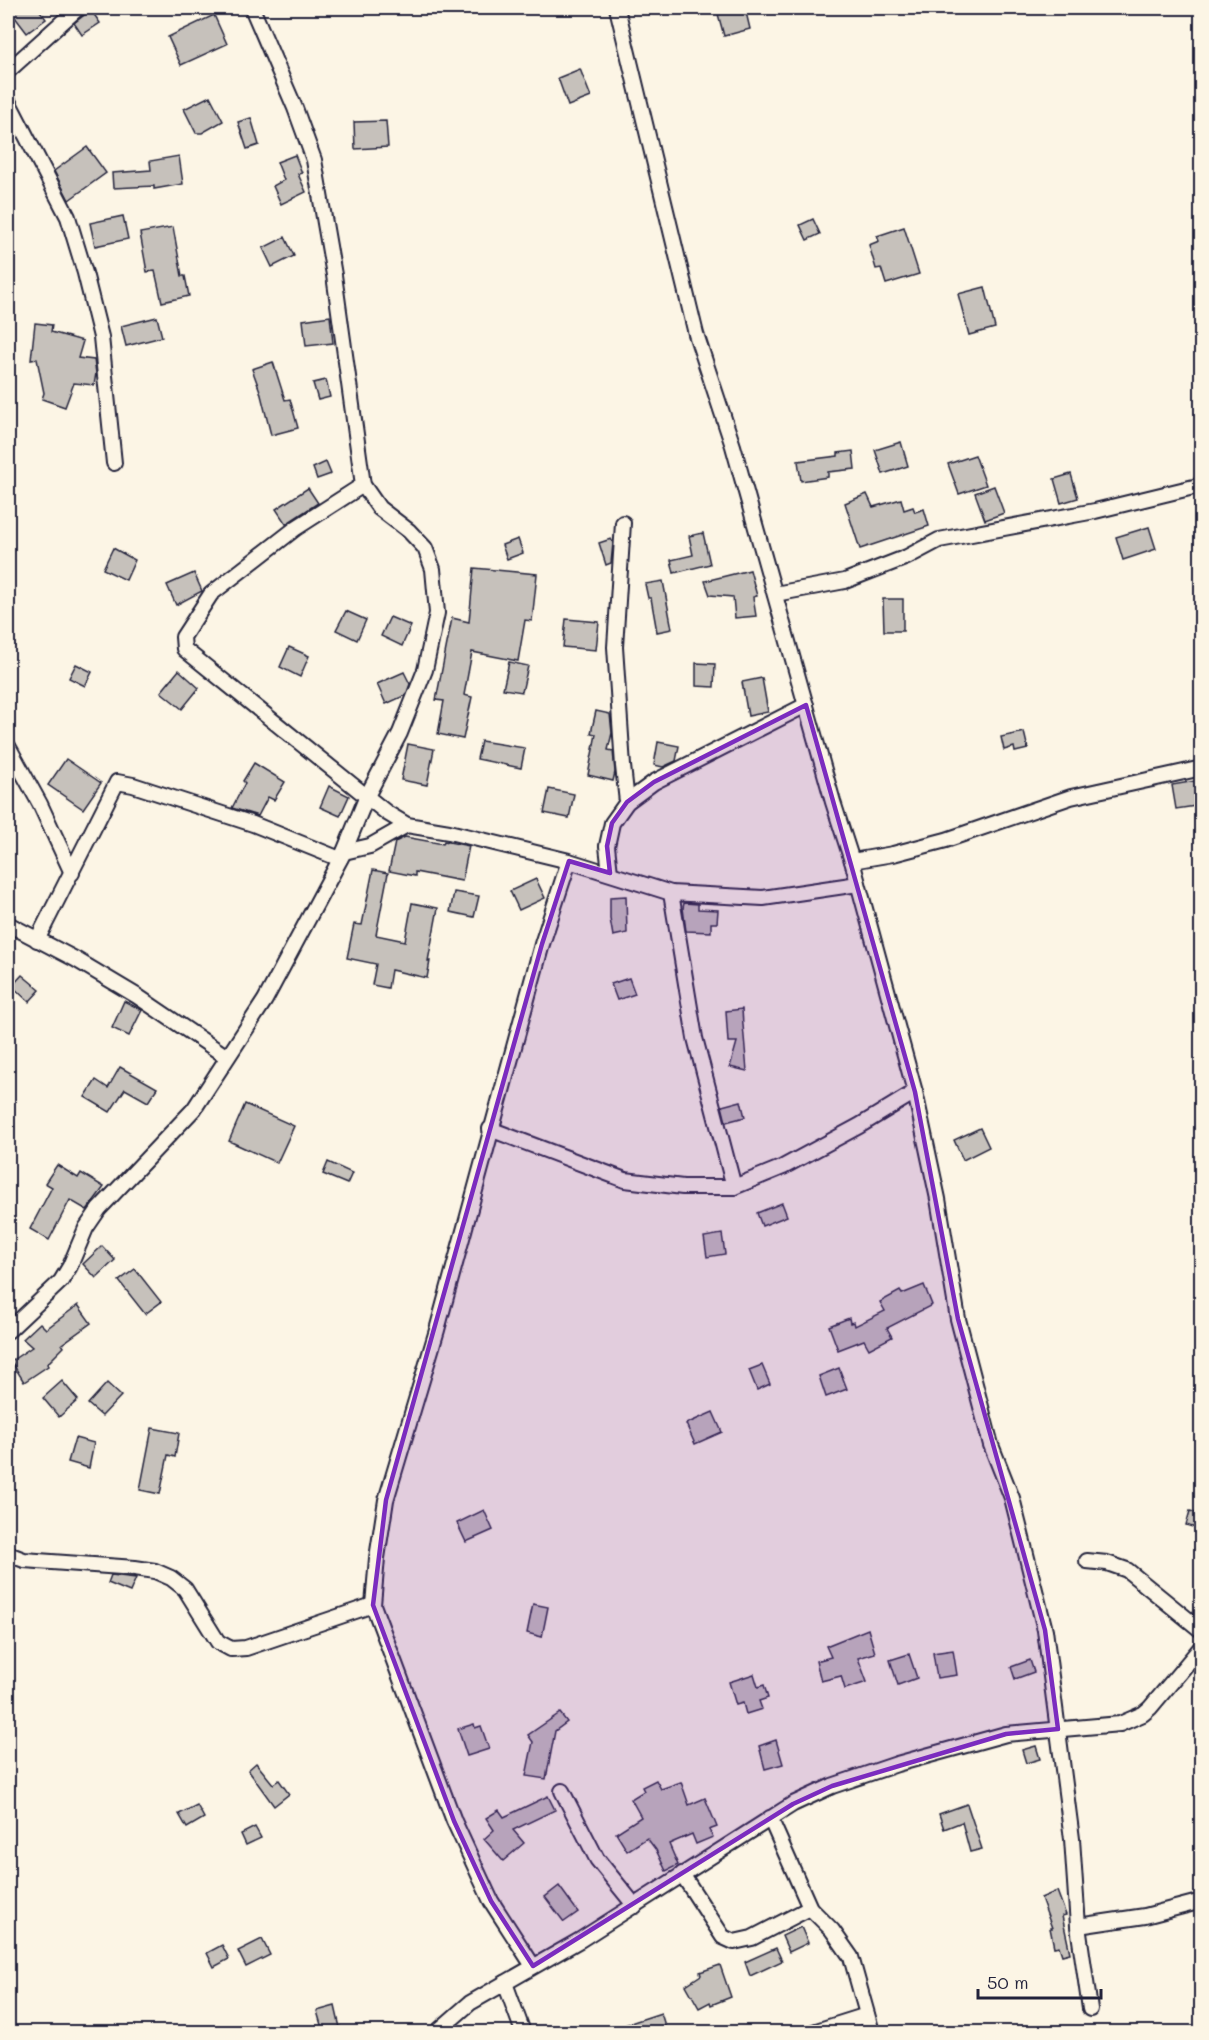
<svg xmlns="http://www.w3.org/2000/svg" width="1209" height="2040" font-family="Mali,sans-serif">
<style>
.building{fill:#c6c1bb;stroke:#22223b;stroke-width:1.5}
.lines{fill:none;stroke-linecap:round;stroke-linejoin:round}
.street-casing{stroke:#22223b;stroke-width:18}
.street{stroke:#fcf5e5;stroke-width:14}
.marked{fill:#7b2cbf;fill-opacity:0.2;stroke:#7b2cbf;stroke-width:4.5;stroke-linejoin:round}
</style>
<rect width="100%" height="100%" fill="#fcf5e5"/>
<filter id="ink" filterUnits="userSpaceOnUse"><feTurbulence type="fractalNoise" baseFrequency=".0167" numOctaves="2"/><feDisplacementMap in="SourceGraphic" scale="12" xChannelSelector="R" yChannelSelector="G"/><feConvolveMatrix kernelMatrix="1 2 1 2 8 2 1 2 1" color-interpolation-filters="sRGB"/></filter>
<g filter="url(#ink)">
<g class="building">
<polygon points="8,8 38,8 46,19 27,33"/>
<polygon points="745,8 750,29 724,36 718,14"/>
<polygon points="91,10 100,23 82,35 74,23"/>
<polygon points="214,15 227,44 181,65 168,37"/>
<polygon points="580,69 591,97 568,106 558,78"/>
<polygon points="210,96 223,121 202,133 196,133 184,109"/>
<polygon points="251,118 259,145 247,149 238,122"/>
<polygon points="386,121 388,147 355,149 354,122"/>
<polygon points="87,147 106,173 69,200 54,171"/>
<polygon points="295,155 302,173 298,174 306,192 281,204 273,186 284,180 277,162"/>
<polygon points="179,156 183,184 154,189 154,186 113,188 112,173 151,170 150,161"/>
<polygon points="123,216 128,239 95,246 90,223"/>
<polygon points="813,219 820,234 807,240 800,225"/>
<polygon points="173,227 182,276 185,276 189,296 162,302 155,271 147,272 140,233"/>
<polygon points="904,227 919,274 886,284 881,268 876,269 869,245 879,241 877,236"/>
<polygon points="285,237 294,256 272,267 263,248"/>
<polygon points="985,287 995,328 969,335 958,294"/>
<polygon points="330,316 333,343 306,346 303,320"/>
<polygon points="157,317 162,337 126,346 121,326"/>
<polygon points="35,323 52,325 51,332 83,341 78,358 94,360 96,373 94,385 74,383 65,407 42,399 44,393 37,359 31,360"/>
<polygon points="273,362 285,400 290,399 298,428 271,435 260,391 252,369"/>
<polygon points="326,380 330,397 318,400 313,383"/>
<polygon points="901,442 908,466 883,474 875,450"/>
<polygon points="853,451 855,469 828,472 828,477 801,481 798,461 838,456 838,453"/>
<polygon points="975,455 986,485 959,494 948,464"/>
<polygon points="326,462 331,474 317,479 313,468"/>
<polygon points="1071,474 1078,498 1061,503 1054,479"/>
<polygon points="994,486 1004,513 985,520 975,493"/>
<polygon points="308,488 318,503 286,524 276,509"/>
<polygon points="867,494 873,507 901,499 904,510 913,507 915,512 924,509 929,526 860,549 845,503"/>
<polygon points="1149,527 1156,549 1123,560 1116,537"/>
<polygon points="703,533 710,564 674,573 671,560 693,555 689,536"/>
<polygon points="518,539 523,553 507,559 502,545"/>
<polygon points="611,539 613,543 611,563 606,565 599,543"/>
<polygon points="113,548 135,560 126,580 103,569"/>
<polygon points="474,568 537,574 532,621 525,620 518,661 472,652 464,695 472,697 463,739 438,734 444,701 436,700 452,618 469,622"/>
<polygon points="750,570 757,596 753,597 756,616 735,618 733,597 710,595 705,581"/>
<polygon points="194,573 202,591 176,605 167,585"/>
<polygon points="663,581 672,629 657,632 651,598 648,598 645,584"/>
<polygon points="883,599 903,599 903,631 884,631"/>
<polygon points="346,611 366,620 357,640 336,630"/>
<polygon points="390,617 411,626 402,646 381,636"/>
<polygon points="566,619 599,622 596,650 563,647"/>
<polygon points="289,647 309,656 300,677 280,667"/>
<polygon points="509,662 528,666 522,692 503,689"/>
<polygon points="696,663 715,664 714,687 696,686"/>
<polygon points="76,664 92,672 85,686 69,678"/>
<polygon points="179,670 199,688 182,709 161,692"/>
<polygon points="404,672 410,684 406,695 386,704 377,684"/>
<polygon points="762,678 768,712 748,716 742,682"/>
<polygon points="596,711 610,714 612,733 608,750 613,751 615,772 613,781 588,775 596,734 591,733"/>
<polygon points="1024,732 1028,749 1015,752 1014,747 1004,750 1001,737"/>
<polygon points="481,741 525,748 521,768 477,759"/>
<polygon points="658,742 679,746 676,761 663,767 654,765"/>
<polygon points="408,744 434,749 427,785 401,780"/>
<polygon points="66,759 101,783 83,809 48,785"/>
<polygon points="254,763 285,782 274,800 268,797 258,816 232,808 245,783 243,781"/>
<polygon points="1202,780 1202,805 1176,809 1172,785"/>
<polygon points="329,786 349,796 340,816 320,807"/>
<polygon points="549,789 574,794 569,818 544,813"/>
<polygon points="405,837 443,844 444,841 469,846 462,881 415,872 415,876 389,871 395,842"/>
<polygon points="373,870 388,873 376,935 405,941 412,903 438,908 428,961 430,961 427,978 391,970 388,988 372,985 376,964 347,958 354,924 362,925"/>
<polygon points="536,879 545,898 519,910 510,891"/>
<polygon points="454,892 479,896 474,917 450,912"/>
<polygon points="626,896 627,933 613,936 610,919 610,897"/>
<polygon points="684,903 698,904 698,909 718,910 717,923 711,923 711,932 686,931 683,908"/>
<polygon points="22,975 40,990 29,1002 12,986"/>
<polygon points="629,978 635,994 617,1000 611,984"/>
<polygon points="124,1001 142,1010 129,1036 112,1028"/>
<polygon points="742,1009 743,1025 747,1071 730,1067 737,1042 728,1042 726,1011"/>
<polygon points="120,1067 157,1088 148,1102 125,1089 110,1112 85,1097 96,1080 108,1088"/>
<polygon points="741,1101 745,1117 726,1122 722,1106"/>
<polygon points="245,1104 294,1126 277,1163 229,1141"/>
<polygon points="980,1128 989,1147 963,1160 954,1140"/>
<polygon points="328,1162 352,1173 347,1184 323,1174"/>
<polygon points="57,1165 78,1178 81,1173 104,1187 87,1210 70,1200 49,1240 30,1229 52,1187 45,1183"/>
<polygon points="782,1203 787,1216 762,1226 757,1213"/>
<polygon points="722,1234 725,1254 707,1257 704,1237"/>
<polygon points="102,1246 115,1260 96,1278 83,1264"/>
<polygon points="135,1269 161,1302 145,1314 119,1281"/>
<polygon points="924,1285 932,1305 887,1328 892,1337 869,1349 864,1340 838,1350 829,1326 849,1318 850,1323 854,1322 855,1326 885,1311 880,1302 900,1291 902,1294"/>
<polygon points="78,1305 91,1323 62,1344 64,1347 47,1364 48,1366 24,1382 11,1361 32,1347 23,1339 40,1323 46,1329"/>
<polygon points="762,1365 770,1384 757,1390 749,1370"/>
<polygon points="839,1368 847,1389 826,1397 819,1376"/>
<polygon points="62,1381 78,1400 59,1417 43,1398"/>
<polygon points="107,1383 121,1396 102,1416 88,1404"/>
<polygon points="713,1412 722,1432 695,1444 686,1424"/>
<polygon points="152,1428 179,1433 175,1457 168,1455 160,1494 140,1490"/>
<polygon points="75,1438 94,1443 89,1468 68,1462"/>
<polygon points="484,1510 493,1530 466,1542 457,1523"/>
<polygon points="1190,1511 1202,1514 1202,1530 1186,1525"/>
<polygon points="111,1575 136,1578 130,1592 108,1583"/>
<polygon points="533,1604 548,1607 542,1637 527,1633"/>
<polygon points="868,1629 875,1653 858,1658 867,1682 845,1689 841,1676 821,1681 816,1661 831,1657 826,1646"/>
<polygon points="953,1650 957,1675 937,1678 933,1653"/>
<polygon points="909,1654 917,1678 898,1685 890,1660"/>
<polygon points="1030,1660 1034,1672 1015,1679 1011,1667"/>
<polygon points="754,1674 758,1687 764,1685 768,1698 759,1701 762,1709 746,1714 743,1703 736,1705 729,1682"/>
<polygon points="560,1713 567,1722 555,1731 546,1779 526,1776 533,1742 528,1735"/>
<polygon points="474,1724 475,1728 481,1726 489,1749 467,1756 458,1729"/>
<polygon points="776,1740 783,1764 765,1769 759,1746"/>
<polygon points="1036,1746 1040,1759 1026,1763 1022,1750"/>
<polygon points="256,1763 273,1784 279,1780 289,1794 274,1806 248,1770"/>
<polygon points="656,1780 661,1789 681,1782 689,1805 705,1798 717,1827 709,1830 713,1837 696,1844 692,1834 669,1844 678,1865 666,1871 656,1850 647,1838 627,1851 616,1833 641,1817 631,1799 644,1791 642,1787"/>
<polygon points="548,1796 555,1810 513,1830 524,1843 503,1861 484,1839 494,1830 486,1818 499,1810 504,1817"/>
<polygon points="967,1804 982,1849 970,1852 962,1822 944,1829 939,1814"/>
<polygon points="197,1805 204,1818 187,1828 179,1814"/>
<polygon points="255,1827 261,1838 246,1845 241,1834"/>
<polygon points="559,1886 578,1912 564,1922 545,1897"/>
<polygon points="1057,1891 1066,1915 1062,1916 1070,1953 1062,1955 1059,1946 1054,1947 1050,1928 1052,1928 1041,1898"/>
<polygon points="801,1927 808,1943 789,1952 782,1936"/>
<polygon points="262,1939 270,1955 246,1967 238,1951"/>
<polygon points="222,1945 229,1959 214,1967 207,1953"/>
<polygon points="776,1948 782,1961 750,1976 745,1962"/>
<polygon points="720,1965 731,1997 711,2005 710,2002 699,2008 686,1985 701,1975 700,1972"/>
<polygon points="335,2006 341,2032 323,2032 317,2011"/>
<polygon points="661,2013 667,2032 609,2032 609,2030"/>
</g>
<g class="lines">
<defs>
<g id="street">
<polyline points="617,8 696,334 733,446 833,802 852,861 915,1092 938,1199 958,1319 991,1445 1012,1498 1045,1630 1072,1839 1078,1926 1090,2009"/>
<polyline points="8,71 78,8"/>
<polyline points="8,101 68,217 85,273 101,337 114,463"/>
<polyline points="363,485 296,528 211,594 183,637 184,649 387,813 407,825 449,832 569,861 671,893 763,898 858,884"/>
<polyline points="623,523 615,647 623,766 627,802"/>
<polyline points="775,594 845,581 907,557 939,540 1095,511 1202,485"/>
<polyline points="8,746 40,804 72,873"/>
<polyline points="344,852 370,846 407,825"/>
<polyline points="852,861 893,854 946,840 1071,797 1202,768"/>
<polyline points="610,873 607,846 612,823 627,802 654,782 806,705"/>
<polyline points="671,893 695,1038 734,1187"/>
<polyline points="8,924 75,959 137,996 227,1057"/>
<polyline points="37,940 117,782 133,785 253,824 340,859"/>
<polyline points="490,1129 625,1180 683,1187 734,1187 783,1167 859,1126 915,1092"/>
<polyline points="8,1331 61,1281 70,1266 86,1228 99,1209 194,1109 265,1000 344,852 367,796 400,733 425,670 437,613 433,569 425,548 409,531 379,508 363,485 334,275 314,160 295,108 252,8"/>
<polyline points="8,1554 24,1560 135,1568 155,1571 171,1578 185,1589 218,1642 231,1649 246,1648 373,1605"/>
<polyline points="1087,1561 1107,1563 1127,1570 1202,1631"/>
<polyline points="562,1791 597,1859 635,1906"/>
<polyline points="770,1818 810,1908 832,1930 851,1957 872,2032"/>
<polyline points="682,1874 723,1937 734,1942 752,1938 810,1908"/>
<polyline points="1078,1926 1145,1916 1202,1901"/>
<polyline points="533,1966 491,1901 454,1821 373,1605 377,1558 386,1500 437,1330 542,944 569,861"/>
<polyline points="505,1983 523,2032"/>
<polyline points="437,2032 470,2003 580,1940 793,1804 832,1786 897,1764 1006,1734 1120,1724 1143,1714 1150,1708 1202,1646"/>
<polyline points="813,2032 867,2015"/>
</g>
</defs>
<use href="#street" class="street-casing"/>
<use href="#street" class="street"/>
</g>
</g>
<path class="marked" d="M806 705 915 1092 958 1319 1045 1630 1058 1729 1006 1734 832 1786 793 1804 533 1966 491 1901 454 1821 373 1605 386 1500 542 944 569 861 610 873 607 846 612 823 627 802 654 782Z"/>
<rect width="1209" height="2040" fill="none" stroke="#fcf5e5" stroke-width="30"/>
<rect x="15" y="15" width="1179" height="2010" fill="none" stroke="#22223b" stroke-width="2" filter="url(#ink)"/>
<path d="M978 1989v9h123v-9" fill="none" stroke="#22223b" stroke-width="3"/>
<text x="987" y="1989" font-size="18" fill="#22223b" stroke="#fcf5e5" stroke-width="4.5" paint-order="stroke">50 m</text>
</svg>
